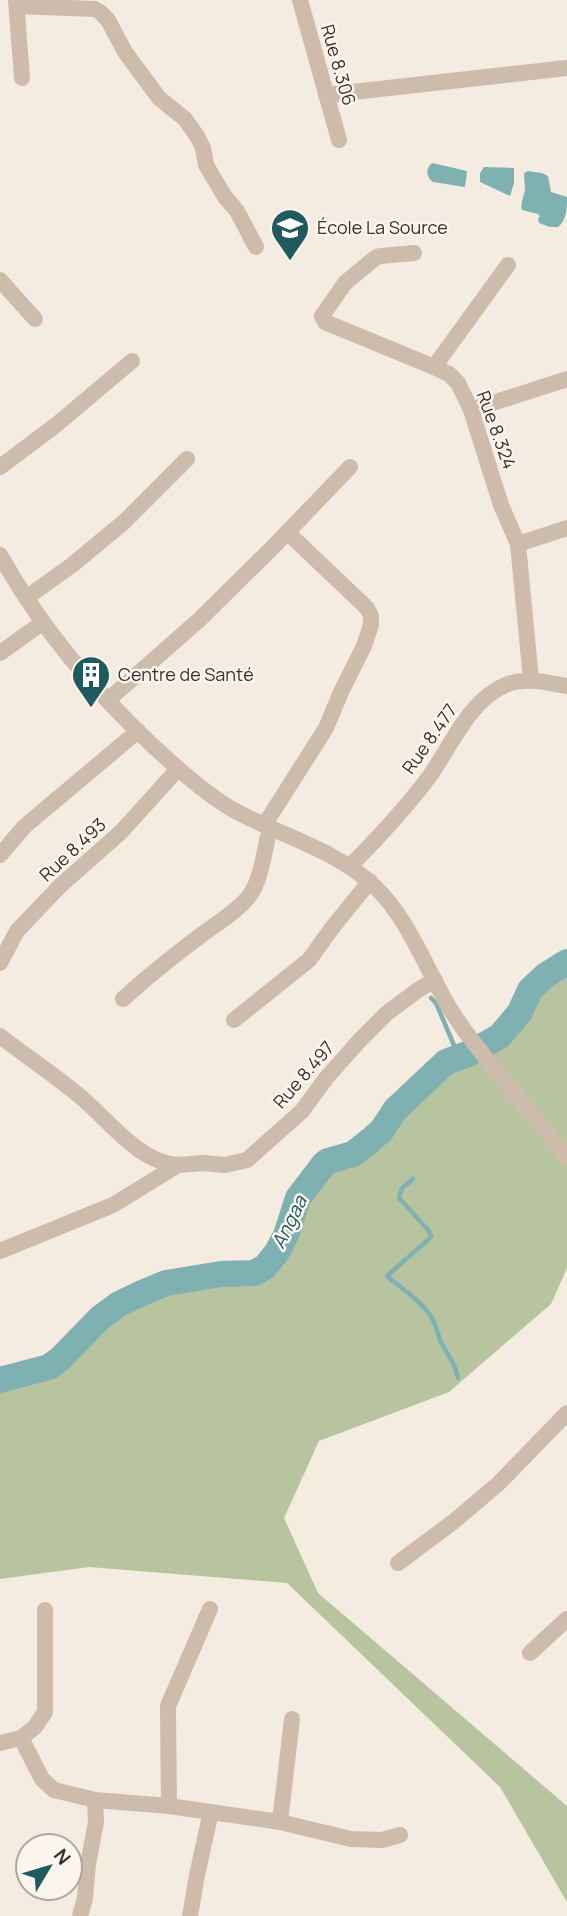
<svg xmlns="http://www.w3.org/2000/svg" width="567" height="1916" font-family="Manrope,sans-serif">
<style>
.green{fill:#b8c4a0}
.water{fill:#7fb0b2}
.lines{fill:none;stroke-linecap:round;stroke-linejoin:round}
.stream{stroke:#7fb0b2;stroke-width:4.5}
.river{stroke:#7fb0b2;stroke-width:26}
.minor{stroke:#cdbbac;stroke-width:16}
.labels{text-anchor:middle;stroke-width:5;stroke-linejoin:round;paint-order:stroke}
.street-label{font-size:18px;fill:#3b302b;stroke:#fbf5ee}
.poi-label{font-size:18px;fill:#3b302b;stroke:#fbf5ee;text-anchor:start}
.water-label{font-size:19px;font-style:italic;fill:#1f5a5e;stroke:#fbf5ee}
</style>
<rect width="100%" height="100%" fill="#f4ebe1"/>
<polygon class="green" points="567,962 567,1268 551,1304 449,1392 319,1441 284,1518 318,1593 567,1806 567,1902 500,1787 287,1583 89,1567 0,1579 0,1380 49,1367 60,1359 100,1318 119,1304 142,1293 166,1283 221,1274 254,1273 265,1267 277,1252 286,1235 298,1198 324,1164 328,1161 353,1154 372,1139 382,1130 395,1110 446,1062 470,1053 500,1036 520,1012 530,990 546,975"/>
<g class="water">
<path d="M432 163 467 171 465 187 433 182C426 177 425 169 432 163Z"/>
<polygon points="484,167 514,168 514,183 510,196 480,182 480,173"/>
<path d="M528 171 542 173 548 176 551 192 567 197C567 208 567 220 558 227H550L539 223 538 219 540 216 538 214 522 210C520 203 524 197 525 189 525 184 524 179 524 173Z"/>
</g>
<g class="lines">
<g class="stream">
<polyline points="431,998 436,1003 459,1057"/>
<path d="M413 1179 402 1188 399 1198 429 1231 431 1237 387 1276C402 1289 422 1301 432 1318 437 1326 437 1335 442 1344 448 1355 456 1365 458 1378"/>
</g>
<polyline class="river" points="0,1380 49,1367 60,1359 100,1318 119,1304 142,1293 166,1283 221,1274 254,1273 265,1267 277,1252 286,1235 298,1198 324,1164 328,1161 353,1154 372,1139 382,1130 395,1110 446,1062 470,1053 500,1036 520,1012 530,990 546,975 567,962"/>
<g class="minor">
<polyline points="16,0 22,78"/>
<polyline points="300,0 339,140"/>
<polyline points="17,6 95,9 100,12 108,20 125,52 159,98 185,119 197,136 203,148 206,165 225,197 237,211 256,247"/>
<polyline points="326,95 567,68"/>
<polyline points="414,253 380,256 375,258 345,283 322,316 325,322 434,367 449,374 458,383 471,410 501,505 518,544 531,680"/>
<polyline points="0,280 35,319"/>
<polyline points="434,367 508,265"/>
<polyline points="471,410 567,379"/>
<polyline points="0,467 56,425 132,361"/>
<polyline points="518,544 567,528"/>
<path d="M0 555C40 626 92 689 152 745 176 767 202 791 230 808 277 835 334 848 374 886 409 918 427 972 452 1012 466 1034 483 1055 500 1075 522 1103 545 1130 567 1157"/>
<polyline points="26,598 72,565 124,522 187,459"/>
<polyline points="0,653 42,623"/>
<polyline points="108,700 199,620 274,546 350,467"/>
<polyline points="265,824 326,728 341,692 364,646 371,625 371,616 367,608 287,532"/>
<polyline points="0,855 25,826 138,731"/>
<path d="M350 866C378 838 405 809 429 777 452 745 469 699 508 684 527 677 548 683 567 686"/>
<polyline points="0,963 17,931 61,885 121,832 178,769"/>
<path d="M123 999C149 975 176 954 204 933 219 922 239 910 250 895 262 878 265 846 270 827"/>
<polyline points="234,1020 309,960 332,928 370,881"/>
<path d="M0 1036C27 1057 56 1076 82 1098 110 1122 140 1163 178 1165"/>
<polyline points="0,1251 113,1205 178,1165 204,1163 225,1165 247,1160 302,1111 327,1077 360,1040 387,1013 418,990 435,980"/>
<polyline points="398,1563 453,1522 498,1484 567,1413"/>
<polyline points="530,1653 567,1619"/>
<polyline points="21,1738 42,1779 54,1790 95,1800 169,1806 280,1822 351,1839 382,1840 400,1835"/>
<polyline points="0,1743 21,1738 35,1727 45,1712 45,1610"/>
<polyline points="169,1806 168,1706 210,1609"/>
<polyline points="280,1822 292,1719"/>
<polyline points="80,1916 85,1898 88,1864 96,1822 95,1800"/>
<polyline points="190,1916 197,1875 211,1812"/>
</g>
</g>
<defs>
<symbol id="school-pin" viewBox="-11 -11 22 30"><path d="M0 17L-7.5 6A9.5 9.5 0 1 1 7.5 6Z" fill="#1f5a5e" stroke="#fbf5ee"/><path d="M0-5L7-2L0 1L-7-2ZM-4 1L0 2.5L4 1V4Q0 6-4 4Z" fill="#fff"/></symbol>
<symbol id="building-pin" viewBox="-11 -11 22 30"><path d="M0 17L-7.5 6A9.5 9.5 0 1 1 7.5 6Z" fill="#1f5a5e" stroke="#fbf5ee"/><path d="M-4-6H4V6H1V3H-1V6H-4ZM-2.5-4.3h1.7v1.8h-1.7ZM.8-4.3h1.7v1.8H.8ZM-2.5-1h1.7V.8h-1.7ZM.8-1h1.7V.8H.8Z" fill="#fff"/></symbol>
</defs>
<g fill-rule="evenodd">
<use href="#school-pin" x="268" y="206" width="44" height="60"/>
<use href="#building-pin" x="69" y="653" width="44" height="60"/>
</g>
<g class="labels">
<g class="street-label">
<text transform="translate(338 65) rotate(74)" y="6">Rue 8.306</text>
<text transform="translate(496 430) rotate(70)" y="6">Rue 8.324</text>
<text transform="translate(430 739) rotate(-55)" y="6">Rue 8.477</text>
<text transform="translate(73 850) rotate(-43)" y="6">Rue 8.493</text>
<text transform="translate(304 1075) rotate(-49)" y="6">Rue 8.497</text>
</g>
<g class="poi-label">
<text x="317" y="234">École La Source</text>
<text x="118" y="681">Centre de Santé</text>
</g>
<g class="water-label">
<text transform="translate(289 1222) rotate(-64)" y="7">Angaa</text>
</g>
</g>
<g transform="translate(49 1867) rotate(52)"><circle r="33" fill="#fbf5ee" stroke="#aea6a0" stroke-width="2"/>
<path d="M0-5L12 26L0 18L-12 26Z" fill="#1f5a5e"/>
<text y="-10" font-size="19" font-weight="bold" text-anchor="middle" fill="#3b302b">N</text>
</g>
</svg>
